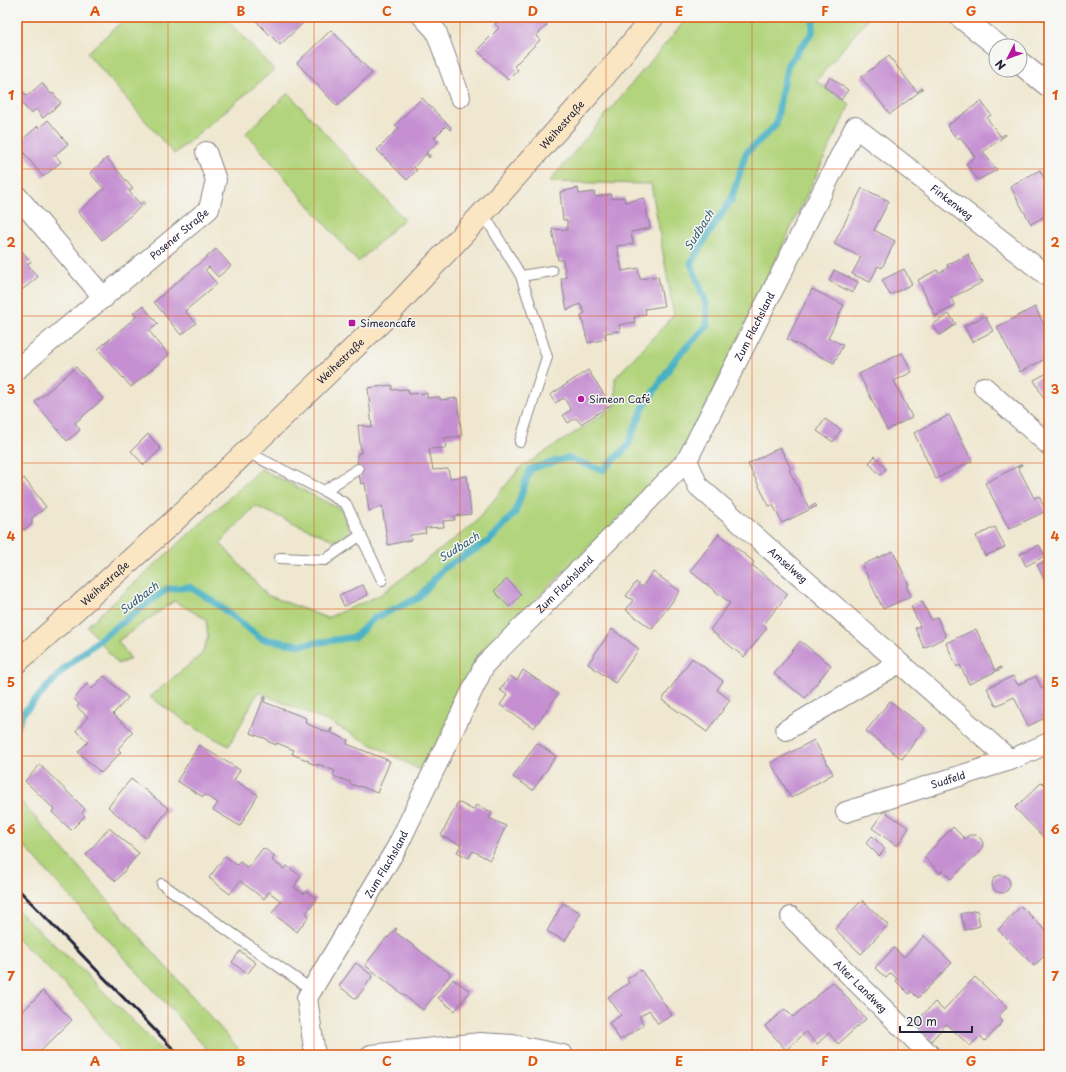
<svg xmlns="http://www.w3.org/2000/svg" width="1066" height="1072" font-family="'Playpen Sans',sans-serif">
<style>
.green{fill:#b2d47c;stroke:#6a7b5c}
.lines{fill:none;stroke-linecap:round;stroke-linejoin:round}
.stream{stroke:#46b1c4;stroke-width:7}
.building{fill:#c58fd1}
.service-casing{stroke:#888485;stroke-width:12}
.minor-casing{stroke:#888485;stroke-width:22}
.tertiary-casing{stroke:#888485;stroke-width:24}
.secondary-casing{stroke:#888485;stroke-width:24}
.service{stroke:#fff;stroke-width:10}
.minor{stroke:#fff;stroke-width:20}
.tertiary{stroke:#fff;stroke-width:22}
.secondary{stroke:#fbe6c4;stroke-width:22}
.rail{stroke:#22223b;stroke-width:3}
.grid{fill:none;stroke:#de560e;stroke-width:1;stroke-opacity:0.55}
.poi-dot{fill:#b5179e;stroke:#f6f6f2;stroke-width:1.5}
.labels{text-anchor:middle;stroke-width:3;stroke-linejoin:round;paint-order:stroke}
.street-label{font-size:10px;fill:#22223b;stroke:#f6f6f2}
.poi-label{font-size:10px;fill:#22223b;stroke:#f6f6f2;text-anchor:start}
.water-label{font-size:11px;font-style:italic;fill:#305b72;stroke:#f6f6f2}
.neatline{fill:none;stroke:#de560e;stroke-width:1.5}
.grid-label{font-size:13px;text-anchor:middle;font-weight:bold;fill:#de560e}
</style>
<rect width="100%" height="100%" fill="#f6f6f2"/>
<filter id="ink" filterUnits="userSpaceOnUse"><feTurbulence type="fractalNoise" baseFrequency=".025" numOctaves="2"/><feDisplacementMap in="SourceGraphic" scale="8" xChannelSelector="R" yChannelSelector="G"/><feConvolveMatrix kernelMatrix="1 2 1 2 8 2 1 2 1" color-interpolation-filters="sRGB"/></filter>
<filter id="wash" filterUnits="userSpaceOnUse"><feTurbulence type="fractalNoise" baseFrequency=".012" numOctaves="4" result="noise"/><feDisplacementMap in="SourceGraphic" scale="16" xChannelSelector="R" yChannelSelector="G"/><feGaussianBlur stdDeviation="0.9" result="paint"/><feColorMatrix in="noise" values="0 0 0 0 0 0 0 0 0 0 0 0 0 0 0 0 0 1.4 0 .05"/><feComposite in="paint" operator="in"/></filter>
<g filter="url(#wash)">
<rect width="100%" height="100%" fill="#efe7cf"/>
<g class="green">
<polygon points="127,17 224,17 274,70 174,154 87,53"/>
<polygon points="688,17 869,17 816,81 850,104 684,452 476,659 424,772 331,723 258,692 229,746 197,729 150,697 202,654 208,637 206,619 174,601 118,641 131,659 118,664 87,626 261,469 342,510 350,530 338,542 255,506 220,543 267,595 327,618 380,595 474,524 520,468 616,406 615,378 674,315 651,184 549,182"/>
<polygon points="288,93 404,219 358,262 246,133"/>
<polygon points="17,797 244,1055 212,1055 17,838"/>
<polygon points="17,910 87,975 167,1055 123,1055 85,1005 17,938"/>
</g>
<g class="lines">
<polyline class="stream" points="17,727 23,713 65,668 104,636 167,589 190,587 213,601 262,639 300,645 355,637 374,618 418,598 444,568 488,542 515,513 530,469 567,458 603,470 627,447 643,408 676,358 707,326 706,303 691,263 705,239 731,200 746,153 776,125 781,95 788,64 812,33 814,17"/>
</g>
<g id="blocks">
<g class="building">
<polygon points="252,17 302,17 305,21 280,45"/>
<polygon points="503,17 539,17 547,25 536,36 540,40 514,66 518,70 508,80 477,50 499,28 495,24"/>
<polygon points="331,30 372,73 337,106 297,63"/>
<polygon points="889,56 917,92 922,88 923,89 890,114 861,77"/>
<polygon points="830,77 848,90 841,100 824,86"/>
<polygon points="42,83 51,94 53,93 61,103 43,118 36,109 31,114 21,102 17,105 17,84 27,96"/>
<polygon points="422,98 451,128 450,130 446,126 434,138 438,142 426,153 430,156 429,158 426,154 414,167 417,170 407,180 377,150 399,128 395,125"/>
<polygon points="981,101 991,115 987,118 1001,137 1005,134 1006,135 983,152 997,170 978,180 966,164 975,157 960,137 957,139 947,126"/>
<polygon points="48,120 68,144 55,155 61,162 43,177 17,144 38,126 39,128"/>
<polygon points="107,158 133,189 129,191 140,204 144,201 145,203 102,240 78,212 104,189 90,173"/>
<polygon points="1040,170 1049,189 1049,214 1031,224 1010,186"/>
<polygon points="578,188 579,194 594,192 595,197 611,194 612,199 624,197 625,202 644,198 650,228 631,232 633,244 617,246 622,271 638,268 640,279 658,276 664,306 645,309 646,314 634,317 635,322 619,325 620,331 605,333 606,339 588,343 581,315 585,313 580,304 567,310 561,279 566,277 563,260 558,260 552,229 567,230 567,220 563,220 560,192"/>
<polygon points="862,188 889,201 874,230 895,241 882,268 878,266 870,282 852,274 861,257 834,244"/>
<polygon points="20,249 31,262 27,264 38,277 17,294 17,251"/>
<polygon points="216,249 231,266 218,277 209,267 205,270 217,284 185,311 196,323 181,335 154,302"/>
<polygon points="969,254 968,256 981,281 982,280 983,282 951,298 955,306 937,315 936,317 918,280 937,270 939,273 948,268 947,265"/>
<polygon points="904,269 912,284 890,295 882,280"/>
<polygon points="834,270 858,282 853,293 829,281"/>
<polygon points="812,289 844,305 828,338 843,345 834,363 787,339"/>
<polygon points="143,306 158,324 149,331 169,355 131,387 98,349 136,317 133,313"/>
<polygon points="1035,307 1049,334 1045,336 1049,344 1049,357 1020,372 997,327"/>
<polygon points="949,314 956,324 940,335 932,325"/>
<polygon points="985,316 993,331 972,342 964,326"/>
<polygon points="902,353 912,372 894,381 912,417 887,430 859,374"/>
<polygon points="76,367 103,399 75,423 80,430 67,441 35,402"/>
<polygon points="588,370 611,405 581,424 576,418 568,423 563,415 571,410 564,398 555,403 550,395"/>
<polygon points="1049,372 1049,396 1044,399 1034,380"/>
<polygon points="392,385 392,390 408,389 409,394 427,393 427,398 440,397 440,400 457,398 462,436 444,438 446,448 429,449 433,470 448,469 450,478 467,476 471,514 454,516 455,520 443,521 444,527 425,528 426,533 410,535 411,540 388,545 382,506 369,511 365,483 361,484 358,469 357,454 361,453 358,425 372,427 368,388"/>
<polygon points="949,415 972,461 936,479 914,433"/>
<polygon points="825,419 841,430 833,442 817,431"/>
<polygon points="148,434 161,449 144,465 131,451"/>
<polygon points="780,447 791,469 789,470 809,508 815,504 817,506 782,523 773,505 769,506 748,464"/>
<polygon points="875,456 886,469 880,475 869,463"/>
<polygon points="1022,464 1022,465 1018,467 1034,498 1039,496 1046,511 1009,529 985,483"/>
<polygon points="24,478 46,507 32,518 32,524 24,530 17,527 17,483"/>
<polygon points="995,527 1005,547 985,556 976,536"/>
<polygon points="719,534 754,562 752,565 788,594 763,625 767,628 744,657 710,630 730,603 690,571"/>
<polygon points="1039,545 1045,556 1026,566 1020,554"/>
<polygon points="893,551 909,585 906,586 911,596 883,609 862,565"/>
<polygon points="1049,560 1049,589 1037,565"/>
<polygon points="653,572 680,591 652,629 626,610 633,600 626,596 636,582 642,587"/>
<polygon points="507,579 521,595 509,607 494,591"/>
<polygon points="363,585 368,595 344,606 339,595"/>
<polygon points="922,601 931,620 937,617 946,637 924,648 915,628 920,626 911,606"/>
<polygon points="612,629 639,649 615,683 588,664"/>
<polygon points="976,629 995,670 1001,667 1001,669 969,684 960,665 957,667 946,643"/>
<polygon points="800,641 831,665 805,698 774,674"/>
<polygon points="692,658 723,681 717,690 730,700 707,732 662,700"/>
<polygon points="523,670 558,694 534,728 500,705 507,695 500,690 510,676 517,680"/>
<polygon points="104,676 128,698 113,714 133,732 118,749 121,752 101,773 78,752 88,742 76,731 88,717 77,707 79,704 74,699 87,684 92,689"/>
<polygon points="1013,676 1018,685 1036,676 1042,689 1045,687 1049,695 1049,700 1048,700 1049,703 1049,716 1028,726 1014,697 996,706 987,688"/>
<polygon points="264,697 266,697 264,702 306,718 305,723 329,733 331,728 332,728 331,733 348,740 347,744 390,761 377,793 360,786 359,787 350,784 350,782 333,776 335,771 318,764 318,766 308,762 309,761 292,754 294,750 277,743 276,745 267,741 267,739 250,733"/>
<polygon points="890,701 925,728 902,759 866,731"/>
<polygon points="814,740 833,774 791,798 771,763"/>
<polygon points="537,743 556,756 533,790 513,777"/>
<polygon points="199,745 240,770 234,780 258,795 240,826 213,810 218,803 205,795 203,797 177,781"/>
<polygon points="40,765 85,809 82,813 85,816 71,830 52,812 54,809 25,781"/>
<polygon points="131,779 169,809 146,838 108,807"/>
<polygon points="1042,782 1049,789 1049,843 1015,808"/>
<polygon points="458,802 473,810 476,805 492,812 489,818 506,826 490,860 473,851 469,858 457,852 461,845 441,836"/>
<polygon points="884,811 909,828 897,846 872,828"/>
<polygon points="953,827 965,839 969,835 977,835 981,839 983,843 982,848 979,852 951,879 942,870 940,873 924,857"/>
<polygon points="109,828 139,853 116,881 86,855"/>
<polygon points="872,836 885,849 879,856 866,843"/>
<polygon points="263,848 275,856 272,860 284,869 287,866 301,876 294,887 304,894 306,891 317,899 306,913 309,916 297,932 272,913 281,901 269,892 264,899 240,881 230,894 209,878 225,856 237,865 240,862 248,868"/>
<circle cx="1001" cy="884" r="9"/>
<polygon points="862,900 888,925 861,954 835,929"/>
<polygon points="563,903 581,913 565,941 547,931"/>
<polygon points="1021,906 1049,934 1049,955 1045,955 1034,966 998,930"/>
<polygon points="977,910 980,926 965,930 961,914"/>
<polygon points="396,928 397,929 395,932 451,974 423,1010 365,965 387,937 388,938"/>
<polygon points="924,936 952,963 918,998 911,991 909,994 896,981 897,979 891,973 886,978 875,968 894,948 904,957"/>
<polygon points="240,951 256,963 247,974 232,962"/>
<polygon points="356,963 373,976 356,999 339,986"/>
<polygon points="641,970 672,1015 658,1024 649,1010 639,1017 644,1025 620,1040 609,1023 621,1015 608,997 629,983 627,979"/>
<polygon points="975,977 1007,1007 998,1017 1003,1022 985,1041 980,1036 970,1046 946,1024 931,1041 914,1024 935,1002 943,1010"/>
<polygon points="453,979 470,991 455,1011 438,998"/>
<polygon points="833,982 866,1019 838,1044 829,1033 817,1044 806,1032 786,1050 765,1026 785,1009 793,1017"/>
<polygon points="43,991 72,1020 37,1055 17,1055 17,1017"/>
</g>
</g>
</g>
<g filter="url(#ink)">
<use href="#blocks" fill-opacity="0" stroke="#888485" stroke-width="1"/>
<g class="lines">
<defs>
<g id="service">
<polyline points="483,213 521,276 552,271"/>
<polyline points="520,442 547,357 521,276"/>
<polyline points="247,452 324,491 358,469"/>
<polyline points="324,491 346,504 382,580"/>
<polyline points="280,558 325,560 361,535"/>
<polyline points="162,884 312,990"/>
</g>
<g id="minor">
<polyline points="423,17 436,31 460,97"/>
<polyline points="17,196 104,298"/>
<path id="s1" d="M17 369 209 209 216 180 206 152"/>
<polyline points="984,387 1049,445"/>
<path id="s2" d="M687 460 698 486 1010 760"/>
<polyline points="786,730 899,663"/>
<path id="s3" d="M846 812 1010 760 1049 743"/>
<path id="s4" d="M791 917 930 1055"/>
<path id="s5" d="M315 1055 307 998 397 847 485 664 641 508 687 460 855 127 1049 277"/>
<polyline points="371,1055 480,1043 513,1045 563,1055"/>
</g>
<g id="tertiary">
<polyline points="961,17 998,46"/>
<polyline points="1020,63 1049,86"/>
</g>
<g id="secondary">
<path id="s6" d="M17 662 174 521 383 320 494 201 599 83 653 17"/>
</g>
</defs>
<use href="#service" class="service-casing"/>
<use href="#minor" class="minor-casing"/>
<use href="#tertiary" class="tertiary-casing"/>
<use href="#secondary" class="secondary-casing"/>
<use href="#service" class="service"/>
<use href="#minor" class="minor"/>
<use href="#tertiary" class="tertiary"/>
<use href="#secondary" class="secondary"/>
<polyline class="rail" points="17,888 179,1055"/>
</g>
</g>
<path class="grid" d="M168 17V1055M314 17V1055M460 17V1055M606 17V1055M752 17V1055M898 17V1055M17 169H1049M17 316H1049M17 463H1049M17 609H1049M17 756H1049M17 903H1049"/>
<g class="poi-dot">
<rect x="348" y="319" width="8" height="8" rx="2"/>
<circle cx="581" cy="399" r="4"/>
</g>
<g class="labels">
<g class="street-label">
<text dy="4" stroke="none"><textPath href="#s6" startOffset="766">Weihestraße</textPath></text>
<text dy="4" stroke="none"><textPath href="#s5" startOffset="1219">Finkenweg</textPath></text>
<text dy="4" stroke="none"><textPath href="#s1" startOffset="211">Posener Straße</textPath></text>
<text dy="4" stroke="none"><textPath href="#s5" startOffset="873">Zum Flachsland</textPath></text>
<text dy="4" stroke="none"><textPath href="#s6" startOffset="442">Weihestraße</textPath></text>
<text dy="4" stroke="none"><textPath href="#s2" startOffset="148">Amselweg</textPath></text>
<text dy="4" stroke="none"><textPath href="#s6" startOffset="118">Weihestraße</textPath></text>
<text dy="4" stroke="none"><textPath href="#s5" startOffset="549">Zum Flachsland</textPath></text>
<text dy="4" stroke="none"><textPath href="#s3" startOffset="107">Sudfeld</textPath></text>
<text dy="4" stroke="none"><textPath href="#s5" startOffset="213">Zum Flachsland</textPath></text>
<text dy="4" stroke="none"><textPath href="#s4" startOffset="98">Alter Landweg</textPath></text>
</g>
<g class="poi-label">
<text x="360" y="327">Simeoncafe</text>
<text x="589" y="403">Simeon Café</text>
</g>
<g class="water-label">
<text transform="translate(699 230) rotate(-58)" y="4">Sudbach</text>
<text transform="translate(459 547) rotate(-32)" y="4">Sudbach</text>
<text transform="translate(139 598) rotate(-37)" y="4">Sudbach</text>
</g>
</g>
<rect width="1066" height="1072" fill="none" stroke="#f6f6f2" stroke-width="44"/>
<g transform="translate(1008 58) rotate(228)"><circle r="19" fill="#f6f6f2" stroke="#a1a1a9"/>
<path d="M0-3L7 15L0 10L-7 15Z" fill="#b5179e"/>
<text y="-6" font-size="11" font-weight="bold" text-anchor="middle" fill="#22223b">N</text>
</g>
<path d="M900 1026v6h72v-6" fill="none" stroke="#22223b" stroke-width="2"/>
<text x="906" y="1026" font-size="12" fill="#22223b" stroke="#f6f6f2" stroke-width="3" paint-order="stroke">20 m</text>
<rect x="22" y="22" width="1022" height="1028" class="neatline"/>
<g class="grid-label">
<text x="95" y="16">A</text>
<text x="241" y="16">B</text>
<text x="387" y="16">C</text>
<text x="533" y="16">D</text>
<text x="679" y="16">E</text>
<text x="825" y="16">F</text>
<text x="971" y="16">G</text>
<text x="11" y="100">1</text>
<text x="1055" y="100">1</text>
<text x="11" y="247">2</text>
<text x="1055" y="247">2</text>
<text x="11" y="394">3</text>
<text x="1055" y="394">3</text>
<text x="11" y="541">4</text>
<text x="1055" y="541">4</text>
<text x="11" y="687">5</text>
<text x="1055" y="687">5</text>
<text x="11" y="834">6</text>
<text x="1055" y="834">6</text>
<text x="11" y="981">7</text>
<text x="1055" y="981">7</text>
<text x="95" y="1066">A</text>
<text x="241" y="1066">B</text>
<text x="387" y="1066">C</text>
<text x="533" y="1066">D</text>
<text x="679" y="1066">E</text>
<text x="825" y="1066">F</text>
<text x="971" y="1066">G</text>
</g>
</svg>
